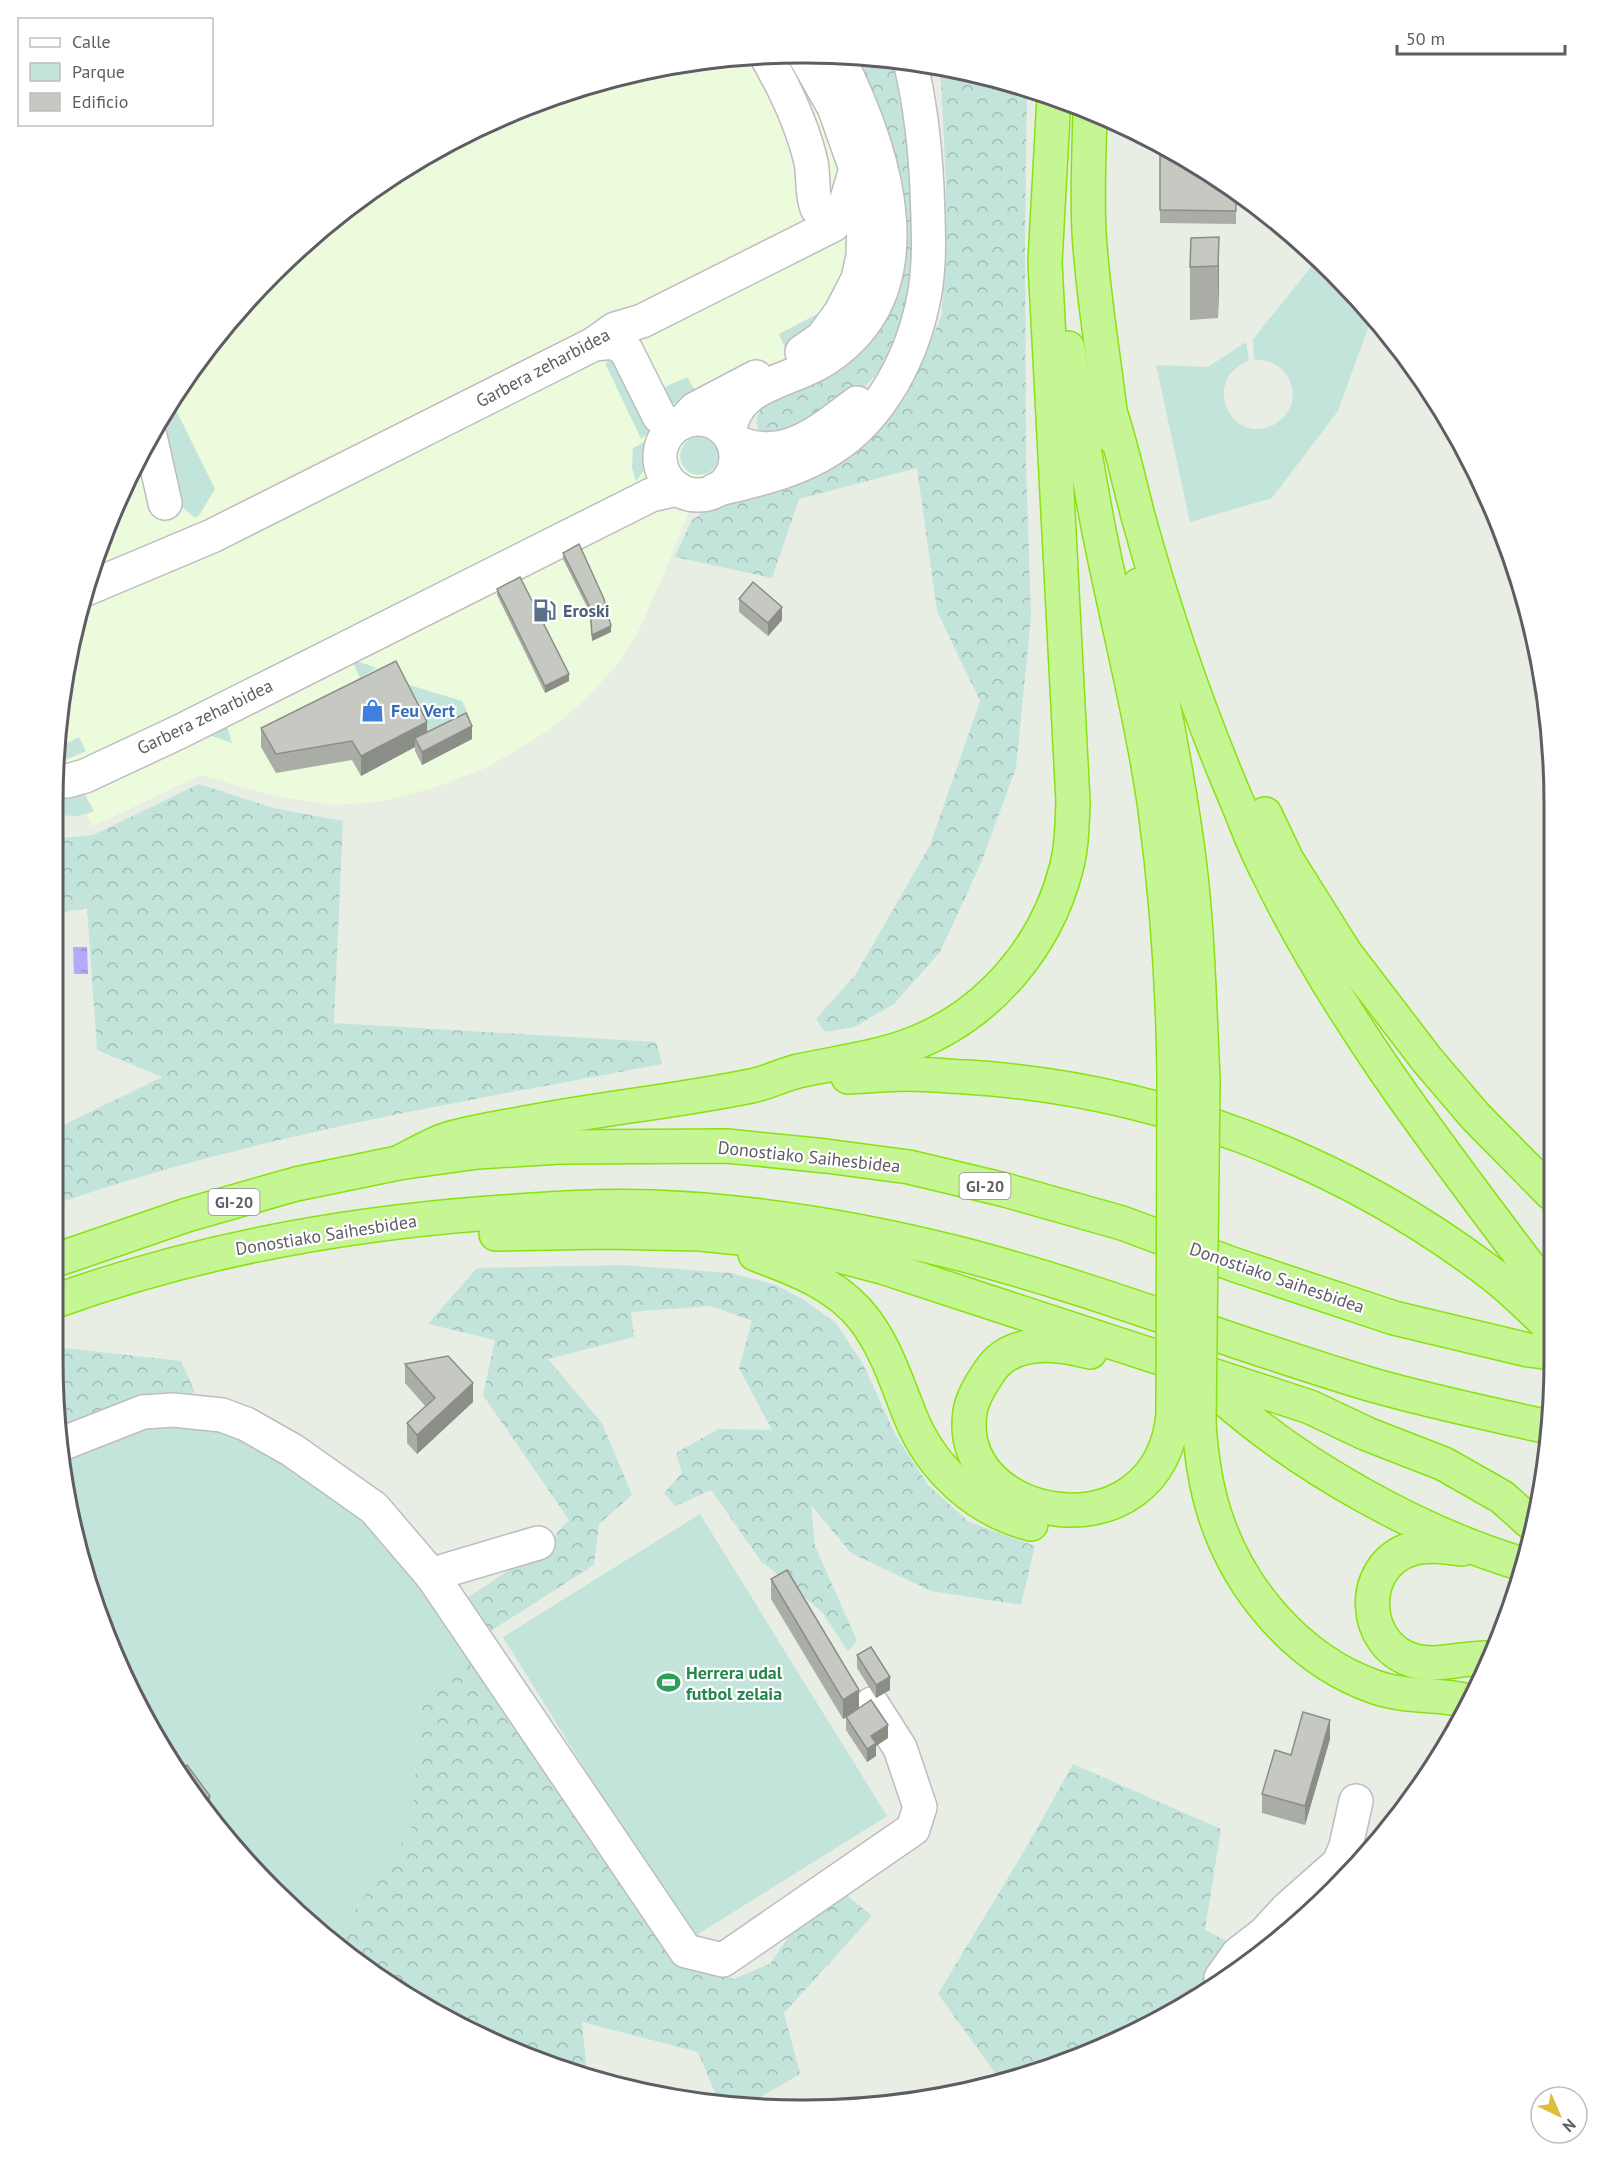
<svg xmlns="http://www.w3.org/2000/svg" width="1607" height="2163" font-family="'PT Sans',sans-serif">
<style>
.commercial{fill:#ecfbdc}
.green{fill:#c3e4db}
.forest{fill:url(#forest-crowns)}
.water{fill:url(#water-ripples)}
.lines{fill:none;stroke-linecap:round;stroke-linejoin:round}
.minor-casing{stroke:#bebcc2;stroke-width:36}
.highway-casing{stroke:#89e210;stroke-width:36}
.minor{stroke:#fff;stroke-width:33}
.highway{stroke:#c6f594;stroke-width:33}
.highway-bridge-casing{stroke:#89e210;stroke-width:36;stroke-linecap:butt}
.highway-bridge{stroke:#c6f594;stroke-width:33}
.wall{fill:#aaada6}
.shaded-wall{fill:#8b8d87}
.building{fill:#c6c9c1;stroke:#8b8d87;stroke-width:1.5}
.labels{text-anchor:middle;stroke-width:4.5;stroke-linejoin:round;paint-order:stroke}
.shield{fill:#fff;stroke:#8f8d92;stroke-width:1.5}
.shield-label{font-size:16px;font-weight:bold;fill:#5f5c64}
.street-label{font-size:18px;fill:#5f5c64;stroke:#fff}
.service-label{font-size:18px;font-weight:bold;fill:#4e5e75;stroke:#fff;text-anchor:start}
.shop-label{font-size:18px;font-weight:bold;fill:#366cbe;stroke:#fff;text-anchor:start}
.leisure-label{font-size:18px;font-weight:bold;fill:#27864d;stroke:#fff;text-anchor:start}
.rim{fill:none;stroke:#5f5c64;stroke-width:3}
</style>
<defs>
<pattern id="forest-crowns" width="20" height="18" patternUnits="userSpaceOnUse" patternTransform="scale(1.5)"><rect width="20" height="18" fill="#c3e4db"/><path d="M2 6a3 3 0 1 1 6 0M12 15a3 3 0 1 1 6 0" fill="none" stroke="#a2bcb5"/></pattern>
<pattern id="water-ripples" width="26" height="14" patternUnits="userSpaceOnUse" patternTransform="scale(1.5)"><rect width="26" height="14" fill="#b7a9f9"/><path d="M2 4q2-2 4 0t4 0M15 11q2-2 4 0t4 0" fill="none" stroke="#988dcd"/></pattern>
</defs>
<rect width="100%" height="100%" fill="#e9eee4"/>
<polygon class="commercial" points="755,54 787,55 835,124 861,221 832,324 724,425 670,559 640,628 621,660 585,700 548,731 488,767 436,787 384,801 335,805 278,797 201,775 93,826 78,797 54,795 54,755 78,609 130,472 179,386 272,273 347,207 472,130 609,78"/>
<g class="green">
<path d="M1315 262 1323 265 1372 317 1338 411 1272 498 1190 522 1156 365 1208 367 1246 342 1249 361C1200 379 1231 446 1273 425 1282 421 1288 413 1291 405 1299 380 1278 358 1254 360L1253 339Z"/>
<polygon points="825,310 809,329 785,348 779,334"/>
<polygon points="614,358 648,427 649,432 641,439 605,363"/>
<polygon points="687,377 696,392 666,408 656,391"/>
<polygon points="171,400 215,489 200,514 195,518 171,497 158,423"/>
<circle cx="699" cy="456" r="19"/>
<polygon points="646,441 644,451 645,469 636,481 632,468 633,448"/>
<polygon points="354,660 377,668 360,678 353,663 227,726 232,743 208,735"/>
<polygon points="396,681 462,701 470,718 427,741"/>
<polygon points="58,734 63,745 79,737 86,751 68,759 56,759 54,755"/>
<path d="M180 748 85 795 94 811C79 817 69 818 54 812V793Z"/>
<polygon points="142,1419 210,1422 252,1439 374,1519 475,1651 420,1701 412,1827 336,1937 304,1920 208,1817 153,1735 78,1554 66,1465 70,1456"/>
<polygon points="700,1514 887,1816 690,1939 503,1637"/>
</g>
<g class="forest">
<path d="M849 57 895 59 911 140 917 296 894 355 860 392 786 442 759 432C754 419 757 413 766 403L854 345Z"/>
<polygon points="937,67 1027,88 1025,233 1026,463 1031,617 1016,768 981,863 940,952 894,1004 854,1027 825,1032 816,1019 856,974 930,845 980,701 937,611 917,468 799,499 772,578 675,557 691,521 710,507 858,443 905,398 942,315 946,180 941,83"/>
<path d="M199 784 273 808 343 821 334 1023 656 1042 662 1064C458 1103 249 1136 53 1205V1130L162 1077 97 1050 87 908 54 914V834L62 838 93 835Z"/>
<polygon points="623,1265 731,1273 776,1285 804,1300 836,1323 863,1364 895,1434 928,1485 969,1522 1035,1546 1021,1605 931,1591 851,1553 811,1505 815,1546 857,1641 848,1651 822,1612 761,1561 711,1490 675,1506 664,1493 682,1473 676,1453 718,1429 772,1430 739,1368 752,1321 711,1306 631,1312 634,1337 548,1359 602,1423 632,1495 599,1524 594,1565 489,1632 464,1600 544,1547 569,1520 483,1395 495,1340 428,1324 477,1268"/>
<polygon points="65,1348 181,1361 195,1392 70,1456 66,1465 53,1360 53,1353"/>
<polygon points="475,1651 678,1957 733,1979 770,1964 799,1921 843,1892 872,1916 784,2013 800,2074 752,2102 718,2100 698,2052 582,2022 587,2072 471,2033 304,1920 336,1937 412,1827 420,1701"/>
<polygon points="1073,1764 1221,1829 1205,1930 1258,1957 1091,2053 1001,2081 938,1994 1027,1846"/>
</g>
<polygon class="water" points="73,947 87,947 88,974 74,974"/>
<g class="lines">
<defs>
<g id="minor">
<path d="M765 54C785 88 802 124 811 162 814 177 811 193 817 208"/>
<polyline points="594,344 614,342 626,350 659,416 672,429"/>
<polyline points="802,352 822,338 841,312 858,279 863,256 864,222 857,177"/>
<circle cx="698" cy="457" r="38"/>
<polyline points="682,423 695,409 756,377"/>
<path d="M729 434C734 382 791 383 827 358 932 287 884 149 838 57"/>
<polyline points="150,436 165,503"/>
<path d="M732 440C782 465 818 432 857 403"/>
<path d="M715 490C755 480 796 472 831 449 882 417 913 355 924 297 931 261 928 224 927 188 925 145 920 102 910 61"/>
<polyline points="86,589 212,536 594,344 615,329 642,321 833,225 843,212 856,169 834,107 805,56"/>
<polyline points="54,779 67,781 85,776 179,732 651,495 678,489"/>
<polyline points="64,1443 143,1412 173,1410 222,1415 246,1424 292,1450 374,1508 433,1577 686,1951 723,1960 913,1829 920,1807 900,1748 872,1704"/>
<polyline points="433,1577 440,1572 538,1543"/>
<polyline points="1221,1978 1238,1954 1265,1933 1288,1908 1339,1863 1346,1846 1356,1801"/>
</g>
<g id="highway">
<path d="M1090 113C1089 152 1087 192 1089 232 1093 301 1106 369 1113 437"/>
<path d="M1068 348C1078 412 1088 477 1101 541 1119 630 1142 718 1155 809 1167 898 1173 987 1174 1076"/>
<path d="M1111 415C1122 448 1129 482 1138 516 1165 614 1198 711 1238 804 1247 826 1255 848 1266 869 1341 1024 1449 1160 1552 1297"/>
<path d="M1139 585C1157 669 1174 753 1186 837 1198 917 1199 999 1203 1079"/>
<polyline points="1265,814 1287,860 1346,954 1428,1061 1476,1117 1551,1193"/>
<path d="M848 1077C868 1076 888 1074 907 1074 927 1074 947 1076 966 1077 1154 1088 1338 1158 1488 1271 1511 1288 1532 1309 1552 1329"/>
<path d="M398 1163C412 1156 427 1147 442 1141 468 1132 504 1127 531 1122 604 1108 678 1101 751 1086 767 1083 782 1075 798 1071 836 1063 877 1058 913 1044 989 1014 1046 947 1066 869 1072 847 1072 825 1073 802L1045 262 1054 97"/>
<polyline points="496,1234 606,1232 700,1234 759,1240 825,1252 882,1267 1310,1407 1367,1434 1444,1464 1502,1497 1530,1522"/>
<path d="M755 1254C795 1269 837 1284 864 1319 887 1349 897 1384 911 1418 932 1469 976 1510 1031 1524"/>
<polyline points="53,1261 187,1215 296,1184 398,1163 478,1152 560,1147 727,1146 826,1156 909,1167 1005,1190 1122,1223 1235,1265 1394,1318 1528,1350 1552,1353"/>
<path d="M53 1302C193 1251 342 1224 490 1213 544 1209 598 1205 652 1207 754 1211 858 1228 957 1253 1097 1289 1231 1343 1369 1384 1428 1401 1489 1414 1549 1427"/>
<path d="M1090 1352C1057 1343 1011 1338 989 1372 981 1384 972 1398 970 1412 953 1523 1158 1560 1173 1415"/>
<path d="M1220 1395C1301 1467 1419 1533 1522 1564"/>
<path d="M1199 1423C1201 1453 1205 1483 1214 1512 1238 1589 1298 1660 1375 1687 1406 1698 1438 1693 1469 1701"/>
<path d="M1462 1549C1446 1547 1427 1544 1411 1549 1357 1566 1361 1647 1415 1661 1440 1667 1464 1657 1489 1658"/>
</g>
</defs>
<use href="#minor" class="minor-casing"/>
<use href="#highway" class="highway-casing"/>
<use href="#minor" class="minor"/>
<use href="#highway" class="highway"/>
<defs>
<g id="highway-bridge">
<polyline points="1173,1415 1174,1076"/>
<polyline points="1199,1423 1203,1079"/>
</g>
</defs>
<use href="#highway-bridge" class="highway-bridge-casing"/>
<use href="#highway-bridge" class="highway-bridge"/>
</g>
<g class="wall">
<polygon points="1160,145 1236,194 1236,224 1160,223"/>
<polygon points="1219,237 1218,318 1190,320 1190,267"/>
<polygon points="563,553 611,632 592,641 590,613 563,559"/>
<polygon points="497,589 569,681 545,693 497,595"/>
<polygon points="739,599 782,620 768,636 739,612"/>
<polygon points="261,728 427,732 472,739 422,765 415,751 415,747 361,776 352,760 276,773 261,747"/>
<polygon points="405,1364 473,1402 417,1454 407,1443 407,1423 426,1407 405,1383"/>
<polygon points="771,1579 859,1708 888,1738 876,1746 876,1756 867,1762 846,1730 846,1718 843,1719 771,1599"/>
<polygon points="857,1655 890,1690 876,1698 857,1668"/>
<polygon points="1330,1739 1305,1825 1262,1813 1262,1794"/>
</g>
<g class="shaded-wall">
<polygon points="1219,237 1219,289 1218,318 1218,266"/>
<polygon points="782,607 782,620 768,636 768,623"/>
<polygon points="611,626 611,632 592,641 592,635"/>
<polygon points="569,674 569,681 545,693 545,686"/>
<polygon points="427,722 427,741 415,738 415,747 361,776 361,756"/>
<polygon points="472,726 472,739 422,765 422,752"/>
<polygon points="473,1383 473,1402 417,1454 417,1435"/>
<polygon points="890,1677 890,1690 876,1698 876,1685"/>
<polygon points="859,1690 859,1710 843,1719 843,1700"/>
<polygon points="1330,1720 1330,1739 1305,1825 1305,1806"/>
<polygon points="888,1725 888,1738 876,1746 876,1756 867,1762 867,1749 871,1736"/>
<polygon points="210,1796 210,1809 205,1813 199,1804"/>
</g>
<g class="building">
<polygon points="1160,145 1179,153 1236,194 1236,211 1160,210"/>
<polygon points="1219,237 1218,266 1190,267 1191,238"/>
<polygon points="579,544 604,599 611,626 592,635 590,607 563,553"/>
<polygon points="520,577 569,674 545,686 497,589"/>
<polygon points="753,582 782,607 768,623 739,599"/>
<polygon points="396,661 427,722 361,756 352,741 276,754 261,728"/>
<polygon points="466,713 472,726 422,752 415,738"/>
<polygon points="448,1356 473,1383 417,1435 407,1423 435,1398 405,1364"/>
<polygon points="787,1570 859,1690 843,1700 771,1579"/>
<polygon points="871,1647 890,1677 876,1685 857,1655"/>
<polygon points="871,1700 888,1725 871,1736 876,1743 867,1749 846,1717"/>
<polygon points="1303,1712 1330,1720 1305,1806 1262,1794 1275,1750 1291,1755"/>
<polygon points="187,1765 210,1796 199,1804 177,1771"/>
</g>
<defs>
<symbol id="fuel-bare" viewBox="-9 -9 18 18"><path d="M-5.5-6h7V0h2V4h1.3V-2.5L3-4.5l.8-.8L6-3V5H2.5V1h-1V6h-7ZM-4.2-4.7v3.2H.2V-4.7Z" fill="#5c6f8a" stroke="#fff" stroke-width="2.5" paint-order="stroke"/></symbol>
<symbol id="shop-bare" viewBox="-9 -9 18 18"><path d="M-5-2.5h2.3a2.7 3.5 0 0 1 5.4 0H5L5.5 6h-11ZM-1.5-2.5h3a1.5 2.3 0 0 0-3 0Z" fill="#3f7fe0" stroke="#fff" stroke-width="2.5" paint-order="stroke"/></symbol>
<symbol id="stadium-bare" viewBox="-9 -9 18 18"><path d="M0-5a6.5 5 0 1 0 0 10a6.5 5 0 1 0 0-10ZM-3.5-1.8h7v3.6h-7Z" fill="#2e9e5b" stroke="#fff" stroke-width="2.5" paint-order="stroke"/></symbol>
</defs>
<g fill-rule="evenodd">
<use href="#fuel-bare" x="528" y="594" width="33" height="33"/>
<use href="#shop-bare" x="356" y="694" width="33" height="33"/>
<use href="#stadium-bare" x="652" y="1666" width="33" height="33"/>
</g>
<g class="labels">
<g class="shield">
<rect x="959.5" y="1173" width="51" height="26" rx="4.5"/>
<rect x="208.5" y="1189" width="51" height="26" rx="4.5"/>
</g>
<g class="shield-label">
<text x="985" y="1192">GI-20</text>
<text x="234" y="1208">GI-20</text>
</g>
<g class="street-label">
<text transform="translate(543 368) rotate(-28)" y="6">Garbera zeharbidea</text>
<text transform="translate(205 717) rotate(-26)" y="6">Garbera zeharbidea</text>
<text transform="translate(809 1157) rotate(6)" y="6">Donostiako Saihesbidea</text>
<text transform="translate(326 1235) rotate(-9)" y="6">Donostiako Saihesbidea</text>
<text transform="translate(1277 1278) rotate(19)" y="6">Donostiako Saihesbidea</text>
</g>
<g class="service-label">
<text x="563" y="617">Eroski</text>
</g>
<g class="shop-label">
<text x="391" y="717">Feu Vert</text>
</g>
<g class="leisure-label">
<text x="686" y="1679">Herrera udal<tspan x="686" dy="21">futbol zelaia</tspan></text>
</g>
</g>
<path d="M0 0H1607V2163H0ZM803 63H804A740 740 0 0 1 1544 803V1360A740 740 0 0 1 804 2100H803A740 740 0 0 1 63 1360V803A740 740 0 0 1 803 63Z" fill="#fff" fill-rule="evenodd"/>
<path class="rim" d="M803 63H804A740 740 0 0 1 1544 803V1360A740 740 0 0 1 804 2100H803A740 740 0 0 1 63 1360V803A740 740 0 0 1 803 63Z"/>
<rect x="18" y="18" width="195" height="108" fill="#ffffff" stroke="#bfbec1" stroke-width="1.5"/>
<rect x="30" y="38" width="30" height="9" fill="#ffffff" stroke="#bfbec1" stroke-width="1.5"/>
<text x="72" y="48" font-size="18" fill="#5f5c64">Calle</text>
<rect x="30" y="63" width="30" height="18" fill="#c3e4db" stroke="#bfbec1" stroke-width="1.5"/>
<text x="72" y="78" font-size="18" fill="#5f5c64">Parque</text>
<rect x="30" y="93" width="30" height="18" fill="#c6c9c1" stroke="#bfbec1" stroke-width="1.5"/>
<text x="72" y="108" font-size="18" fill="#5f5c64">Edificio</text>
<g transform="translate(1559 2115) rotate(136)"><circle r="28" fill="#ffffff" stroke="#bfbec1" stroke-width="1.5"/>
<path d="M0-4.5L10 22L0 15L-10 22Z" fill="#ddbf3b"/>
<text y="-9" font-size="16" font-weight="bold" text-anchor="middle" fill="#5f5c64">N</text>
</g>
<path d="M1397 45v9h168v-9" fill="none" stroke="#5f5c64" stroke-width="3"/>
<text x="1406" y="45" font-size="18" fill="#5f5c64" stroke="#ffffff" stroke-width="4.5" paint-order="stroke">50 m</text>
</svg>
